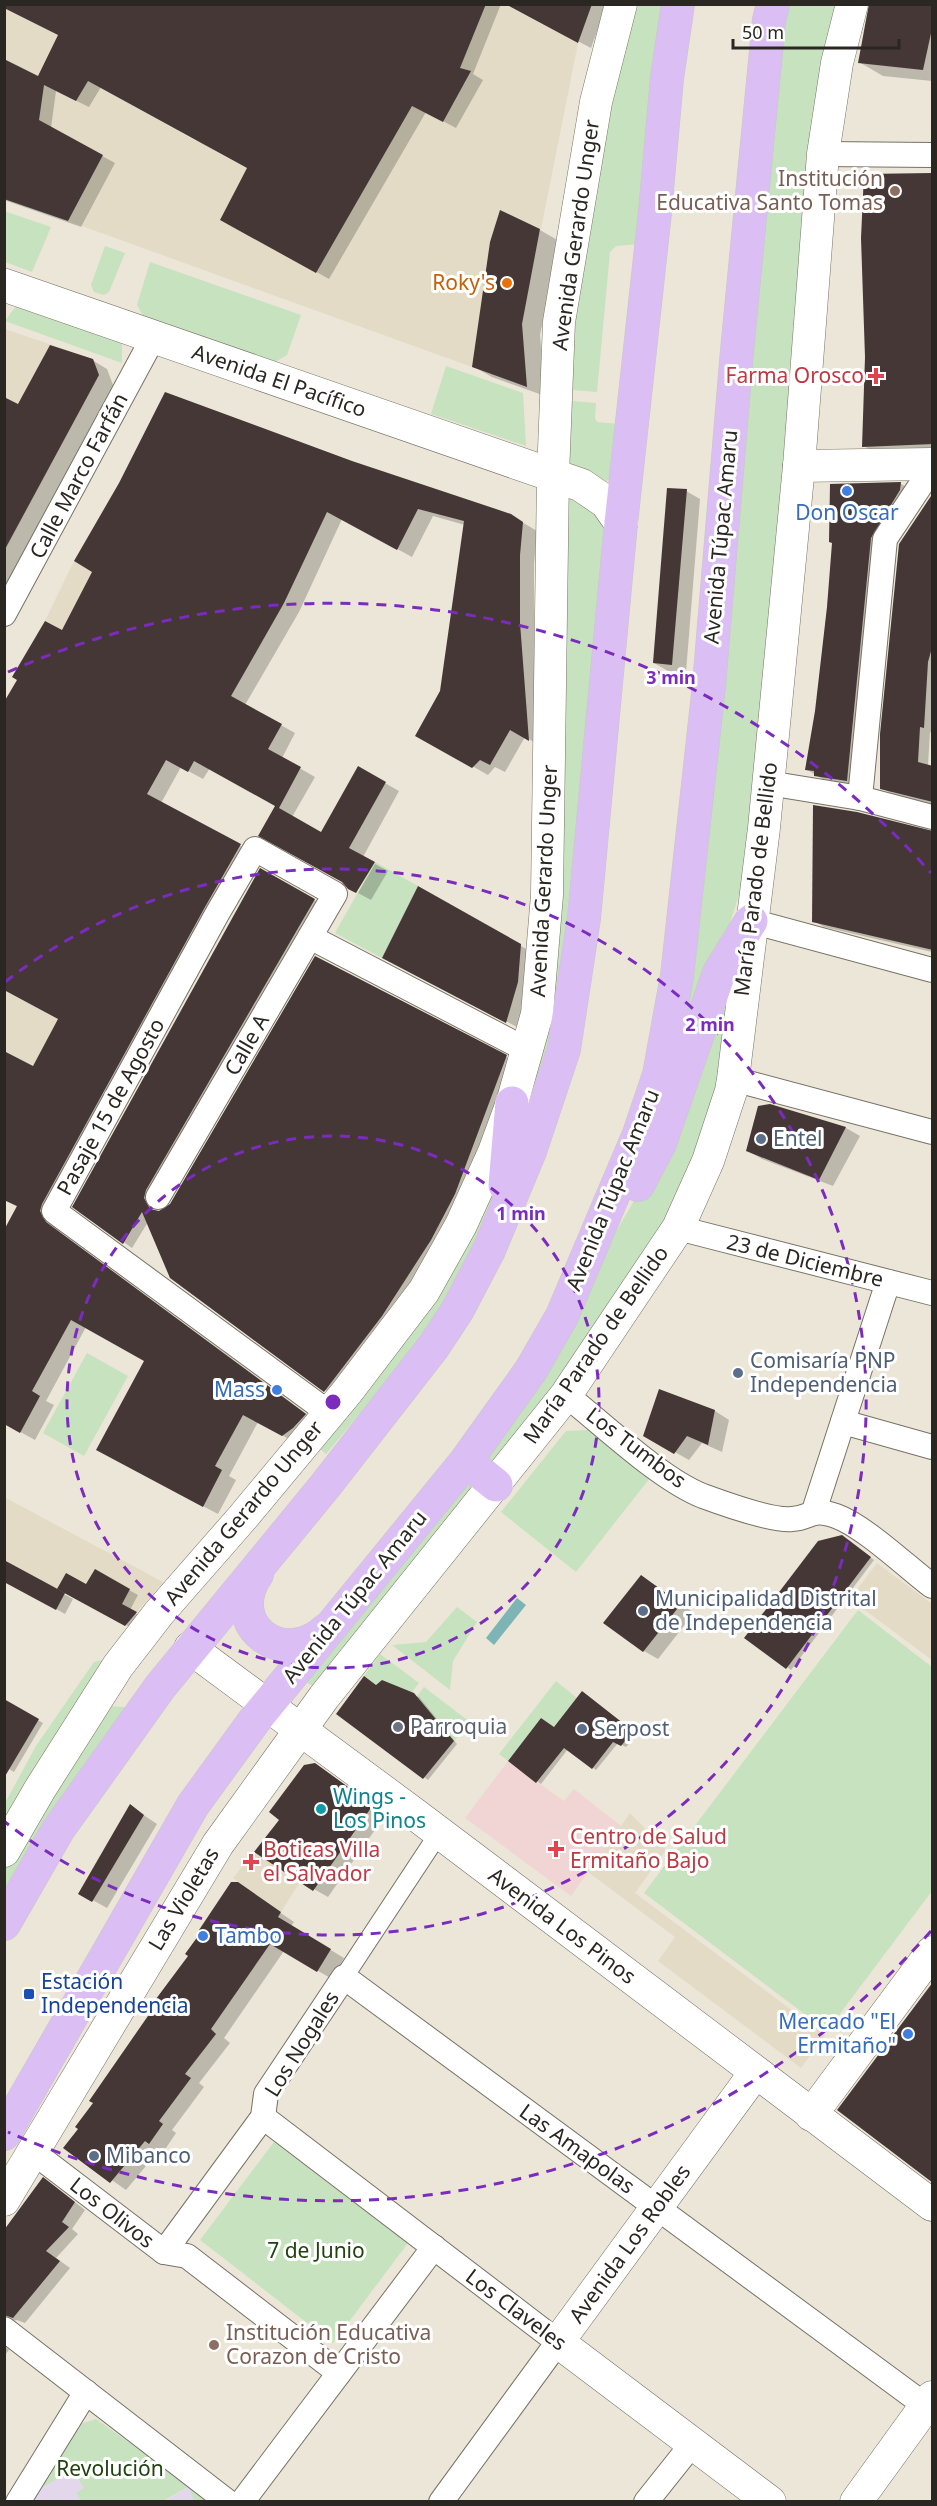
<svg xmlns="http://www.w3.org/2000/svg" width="937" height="2506" font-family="'Noto Sans',sans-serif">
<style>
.built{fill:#e3dbc5}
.education{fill:#e3d7ec}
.medical{fill:#f0d5d4}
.green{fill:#c7e2be}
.water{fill:#7db4b5}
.shadow{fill:#0003}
.building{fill:#453735}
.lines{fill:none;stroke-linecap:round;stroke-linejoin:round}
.pedestrian-casing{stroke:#777265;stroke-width:20}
.minor-casing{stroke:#777265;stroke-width:26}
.tertiary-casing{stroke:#777265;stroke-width:33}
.secondary-casing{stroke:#777265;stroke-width:34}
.primary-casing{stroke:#c8c7c6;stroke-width:34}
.pedestrian{stroke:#fff;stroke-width:18}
.minor{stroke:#fff;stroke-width:24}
.tertiary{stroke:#fff;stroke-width:32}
.secondary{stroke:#fff;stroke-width:33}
.primary{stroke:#dbbff4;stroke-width:33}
.ring{fill:none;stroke:#7b2cbf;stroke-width:3;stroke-dasharray:10 8}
.education-dot{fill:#8d6e63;stroke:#fff;stroke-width:2}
.food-dot{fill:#e8710a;stroke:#fff;stroke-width:2}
.health-dot{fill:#e0444e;stroke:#fff;stroke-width:2}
.shop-dot{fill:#3f7fe0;stroke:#fff;stroke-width:2}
.service-dot{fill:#5c6f8a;stroke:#fff;stroke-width:2}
.worship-dot{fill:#6b7280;stroke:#fff;stroke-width:2}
.culture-dot{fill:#0f9aa8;stroke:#fff;stroke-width:2}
.transit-dot{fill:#1a4fb4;stroke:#fff;stroke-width:2}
.labels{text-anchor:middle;stroke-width:6;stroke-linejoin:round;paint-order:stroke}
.education-label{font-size:21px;fill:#785e54;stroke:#fff;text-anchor:end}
.street-label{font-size:21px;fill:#2a2722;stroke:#fff}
.food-label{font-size:21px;fill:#c56008;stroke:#fff;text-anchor:end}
.health-label{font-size:21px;fill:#be3a42;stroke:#fff;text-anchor:start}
.shop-label{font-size:21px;fill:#366cbe;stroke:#fff;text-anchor:end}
.service-label{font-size:21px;fill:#4e5e75;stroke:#fff;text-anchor:start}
.worship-label{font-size:21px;fill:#5b616d;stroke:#fff;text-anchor:start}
.culture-label{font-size:21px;fill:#0d838f;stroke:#fff;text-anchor:start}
.transit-label{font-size:21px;fill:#164399;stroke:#fff;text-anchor:start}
.park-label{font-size:21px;fill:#204310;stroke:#fff}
.centre{fill:#7b2cbf;stroke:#fff;stroke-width:3}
.ring-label{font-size:18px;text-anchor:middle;font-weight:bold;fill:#7b2cbf;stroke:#fff;stroke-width:6;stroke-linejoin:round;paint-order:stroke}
</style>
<rect width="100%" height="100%" fill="#ece6d8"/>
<g class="built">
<polygon points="4,5 5,9 58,35 35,81 76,101 88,81 196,141 208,122 222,131 213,150 260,176 243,175 220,220 316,273 412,106 443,122 471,72 460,68 486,5 505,5 578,43 541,229 500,210 490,242 472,367 68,221 103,155 39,120 15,84 18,66 5,59"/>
<polygon points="5,329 93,359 99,375 5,551"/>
<polygon points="74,561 92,572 137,673 45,621"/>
<polygon points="4,990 58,1019 33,1066 5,1051"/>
<polygon points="4,1497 163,1582 125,1626 5,1560"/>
<polygon points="877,1563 932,1604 932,1660 850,1599"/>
<polygon points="630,1813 666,1850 635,1893 825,2035 801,2068 658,1961 675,1937 588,1872"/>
<polygon points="254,1852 300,1882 281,1912 233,1878"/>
</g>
<g class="education">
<polygon points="67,2473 76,2475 85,2488 76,2493 81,2501 32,2501 34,2491"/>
<polygon points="189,2486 211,2502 163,2502"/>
</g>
<polygon class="medical" points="508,1761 564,1801 574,1789 621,1826 571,1896 465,1818"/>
<g class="green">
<polygon points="627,5 667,5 638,244 616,246 610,252 597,392 559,389"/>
<polygon points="778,5 848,5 760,830 685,1062 662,1077"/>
<polygon points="4,211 51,227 32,272 5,262"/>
<polygon points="105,246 125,253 109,292 104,295 94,292 91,285"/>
<polygon points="150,262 301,315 287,355 275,362 143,316 137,305"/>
<polygon points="24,295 122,330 122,363 5,321"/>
<polygon points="446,366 523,393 526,446 431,414"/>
<polygon points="560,400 596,403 595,418 597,422 629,425 614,478 601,483 556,473"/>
<polygon points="556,481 609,511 584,889 536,1121 516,1104 540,1014"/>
<polygon points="375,862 418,886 382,958 335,933"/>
<polygon points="753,881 729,1080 674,1226 496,1475 479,1462 631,1206 663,1146"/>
<polygon points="496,1157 500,1220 452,1313 372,1399 326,1454 311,1441"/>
<polygon points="87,1353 128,1376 84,1456 43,1433"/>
<polygon points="589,1430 650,1478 576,1572 501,1512 566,1431"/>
<polygon points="454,1481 477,1481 323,1694 297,1675"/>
<polygon points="457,1607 477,1622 453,1661 450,1690 392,1645 426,1642"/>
<polygon points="858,1610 932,1667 932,1891 827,2031 644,1893"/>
<polygon points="380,1654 419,1683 412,1692 382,1680 376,1685 364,1676"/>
<polygon points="123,1655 15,1828 5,1818 5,1803 36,1746 94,1662"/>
<polygon points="556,1681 577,1698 554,1727 541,1718 508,1761 499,1754"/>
<polygon points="424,1687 470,1722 454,1741 417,1696"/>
<polygon points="109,1706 136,1708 5,1904 5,1860"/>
<polygon points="274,2142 408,2243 333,2343 200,2240"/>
<polygon points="96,2419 211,2501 194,2501 189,2486 163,2501 81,2501 76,2493 84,2488 76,2475 67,2473 41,2488 80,2424"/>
</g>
<polygon class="water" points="517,1598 526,1605 494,1645 486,1638"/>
<g class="shadow">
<polygon points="8,4 501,4 473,74 483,80 456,128 426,112 329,279 222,219 249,168 101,87 89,107 56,91 51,128 115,163 81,227 4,200 4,60 38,78 60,35"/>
<polygon points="507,4 607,4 591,48"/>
<polygon points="932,4 932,81 883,76 859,62"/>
<polygon points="932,175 932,450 874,452 864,446"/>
<polygon points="540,230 559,241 540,335 545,396 492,377 474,367"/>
<polygon points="92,360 107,369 113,385 4,588 4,399 19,406"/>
<polygon points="351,463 510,515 537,531 534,564 534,632 543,747 525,737 505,772 495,767 488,775 417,735 442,691 465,525 433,516 412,557 342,519 299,612 245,705 295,733 282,758 315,777 292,817 321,834 358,768 399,791 363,857 355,892 277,806 210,768 203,779 181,767 161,803 255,854 54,1219 60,1232 319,1423 298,1444 258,1422 229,1476 236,1480 218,1514 112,1458 146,1360 86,1327 46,1401 54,1405 35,1440 4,1423 18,1207 4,1200 34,1068 60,1019 63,632"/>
<polygon points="901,484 912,490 882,544 858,787 827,782 806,769 816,711 834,544 831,485"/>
<polygon points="686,491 700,499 686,672 668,671 654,663"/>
<polygon points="932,496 932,733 930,732 928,766 932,768 932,804 892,794 881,788"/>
<polygon points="932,831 932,952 824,927 814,921"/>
<polygon points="375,864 388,871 371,900 358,893"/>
<polygon points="261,870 323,905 154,1195 153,1210 156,1212 506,1057 514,1062 439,1245 333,1395 325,1390 148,1222 132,1248 74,1206"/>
<polygon points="418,888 530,951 525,997 517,1027 394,963"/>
<polygon points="770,1105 846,1128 860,1136 833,1186 762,1159 748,1151"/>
<polygon points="660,1391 715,1411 729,1420 722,1452 702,1443 689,1460 657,1442"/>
<polygon points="847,1539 874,1560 791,1670 747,1637"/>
<polygon points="4,1562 73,1599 65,1614 4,1580"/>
<polygon points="95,1571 138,1595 130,1610 144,1618 135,1630 59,1588 87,1586"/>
<polygon points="642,1577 694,1613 658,1659 644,1651"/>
<polygon points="377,1686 419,1697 457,1744 428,1780 338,1713"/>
<polygon points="587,1695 636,1734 626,1747 618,1743 596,1770 568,1749 541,1784 510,1761 554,1729"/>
<polygon points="4,1701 43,1723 14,1772 4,1766"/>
<polygon points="315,1764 386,1814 328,1897 314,1889 281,1819"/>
<polygon points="130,1806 157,1824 107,1908 80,1893"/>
<polygon points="237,1883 294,1922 291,1926 344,1958 332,1979 284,1951 224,2038 230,2043 199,2083 204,2087 172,2130 176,2133 164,2151 160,2149 126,2190 65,2147 80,2129"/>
<polygon points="54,2186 85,2210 72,2229 78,2234 56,2258 70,2268 25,2323 17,2320 9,2322 4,2326 4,2233"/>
<polygon points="4,2345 9,2350 4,2356"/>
</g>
<g class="building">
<polygon points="4,4 486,4 460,68 471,71 443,122 412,106 316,273 220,220 247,168 88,81 76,101 44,85 39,120 103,155 68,221 4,199 4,59 38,76 58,35 4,8"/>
<polygon points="505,4 592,4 578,43"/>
<polygon points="869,4 933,4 933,24 923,70 858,63"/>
<polygon points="933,173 933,444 862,447 865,357 861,238 864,174"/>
<polygon points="500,210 540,229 522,324 527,387 472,367 490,242"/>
<polygon points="50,345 93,359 99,375 4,551 4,397 18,404"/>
<polygon points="165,392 352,461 511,514 523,522 520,555 520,623 529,741 510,730 490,765 480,760 472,768 415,736 440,691 464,521 418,509 397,550 327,512 284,603 231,696 282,724 268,749 301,767 279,808 321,832 358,766 386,782 349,848 375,862 356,893 348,889 342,882 258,836 275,806 194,761 188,772 166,760 147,794 241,844 205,907 42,1204 40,1211 46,1222 306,1414 293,1428 282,1436 243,1415 215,1466 222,1470 203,1507 96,1450 144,1361 71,1320 32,1391 40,1396 20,1433 4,1424 4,1230 17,1206 4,1200 4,1051 33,1066 58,1019 4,990 4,702 17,680 12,677 45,621 62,630 92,572 74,561 119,483"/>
<polygon points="901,482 900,490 871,538 847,781 814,776 814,771 805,770 815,711 827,607 832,543 829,542 830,484"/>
<polygon points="667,488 687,489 672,665 653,663"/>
<polygon points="933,493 933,644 928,662 924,728 920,727 918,762 933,766 933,802 880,789 880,734 899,544"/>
<polygon points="813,805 857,812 933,831 933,950 812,922"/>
<polygon points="260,868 315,899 146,1190 144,1198 150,1209 159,1211 170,1204 315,956 507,1055 455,1194 431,1240 382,1316 324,1392 170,1278 142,1212 123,1244 72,1207"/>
<polygon points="418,886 521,944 518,982 506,1023 382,958"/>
<polygon points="770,1104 846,1127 819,1180 746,1151 758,1106"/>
<polygon points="659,1389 715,1410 708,1445 687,1436 674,1454 643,1436"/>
<polygon points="842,1535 871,1557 786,1669 744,1638 818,1541"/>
<polygon points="4,1560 65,1593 56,1610 4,1582"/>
<polygon points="95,1569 130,1589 122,1604 137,1612 125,1626 57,1589 66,1573 86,1584"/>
<polygon points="641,1575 681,1604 643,1652 603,1623"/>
<polygon points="364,1676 376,1685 382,1680 414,1693 454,1741 423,1779 336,1714"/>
<polygon points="582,1691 633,1731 621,1746 613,1742 592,1769 564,1748 536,1783 508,1761 541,1718 554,1727"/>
<polygon points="4,1699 39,1719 4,1778"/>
<polygon points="315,1763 373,1805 313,1891 254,1852 279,1820 269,1812 304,1765"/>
<polygon points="130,1804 144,1815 92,1902 78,1894"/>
<polygon points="231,1882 238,1882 281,1912 278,1917 331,1949 317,1972 270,1944 211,2029 216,2034 185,2074 191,2078 159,2121 163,2124 149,2144 145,2141 110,2183 63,2148 78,2129 75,2127 93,2103 89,2101 150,2013 147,2011 188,1956 185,1954 201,1932 199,1930"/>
<polygon points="933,1982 933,2183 837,2110"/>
<polygon points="43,2177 75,2202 62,2222 69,2227 46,2251 60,2261 13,2318 4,2315 4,2230"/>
</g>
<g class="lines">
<defs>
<polyline id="pedestrian" points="344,1977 439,1833"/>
<g id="minor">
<polyline points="823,154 932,155"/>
<polyline points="4,614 153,338"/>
<polyline points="768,783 860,798 932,817"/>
<polyline points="860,798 885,539 932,468"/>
<polyline points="751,921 932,970"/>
<polyline points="310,937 527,1050"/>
<polyline points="733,1079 932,1132"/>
<polyline points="158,1197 335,894 255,849 217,914 54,1211 329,1413"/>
<polyline points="678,1228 932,1293"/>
<path d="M566 1395C604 1425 660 1479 703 1496 722 1503 772 1521 792 1519 811 1518 811 1507 836 1516 864 1526 907 1567 932 1586"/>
<polyline points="843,1422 932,1447"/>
<polyline points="814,1511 888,1282"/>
<polyline points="263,2117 558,2342 441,2502"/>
<polyline points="33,2152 164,2252 187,2256 339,2373"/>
<polyline points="164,2252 263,2117 266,2094 344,1977 926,2406"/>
<polyline points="4,2329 228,2502"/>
<polyline points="18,2502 86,2392"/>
<polyline points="242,2502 434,2247"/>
<polyline points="646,2502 693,2443"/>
</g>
<g id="tertiary">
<polyline points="799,466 932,464"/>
<polyline points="190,1648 416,1815 932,2205"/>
<polyline points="4,1851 40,1789 118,1666 159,1613 243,1517 347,1392 424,1291 461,1225 494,1152 512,1103 537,1014 547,895 553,475 559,322 596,102 621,4"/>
<polyline points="755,2073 558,2342 770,2502"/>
<polyline points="811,2115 932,1952"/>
<polyline points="4,2200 218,1844 324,1697 566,1395 678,1228 708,1161 731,1091 733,1079 764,828 799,466 823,154 837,63 852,4"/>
<polyline points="856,2502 932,2397"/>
</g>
<polyline id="secondary" points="4,285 581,485 606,502 621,523"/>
<g id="primary">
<polyline points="505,1185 512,1103"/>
<polyline points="638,1185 660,1143 719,973 751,921"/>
<polyline points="466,1461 496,1485"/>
<path d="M257 1574C223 1624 282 1670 326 1630"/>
<polyline points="4,1924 58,1830 160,1687 325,1486 434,1346 457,1311 489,1250 530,1151 564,1049 584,918 621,523 655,212 667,78 678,4"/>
<polyline points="4,2134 193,1805 254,1721 466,1461 531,1370 562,1316 639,1134 659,1075 677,976 709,685 737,351 769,20 773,4"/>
</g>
</defs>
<use href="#pedestrian" class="pedestrian-casing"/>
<use href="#minor" class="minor-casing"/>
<use href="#tertiary" class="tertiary-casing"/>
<use href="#secondary" class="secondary-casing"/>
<use href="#primary" class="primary-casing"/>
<use href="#pedestrian" class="pedestrian"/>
<use href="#minor" class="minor"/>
<use href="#tertiary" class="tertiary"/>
<use href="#secondary" class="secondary"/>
<use href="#primary" class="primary"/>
</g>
<g class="ring">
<circle cx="333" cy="1402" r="266"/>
<path d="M5 982A533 533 0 1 1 5 1822"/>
<path d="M931 1931A799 799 0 0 1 8 2132M8 672A799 799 0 0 1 931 873"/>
</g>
<g class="education-dot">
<circle cx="895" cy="191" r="6"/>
<circle cx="214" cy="2345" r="6"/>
</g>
<circle class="food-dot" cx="507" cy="283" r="6"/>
<g class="health-dot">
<path d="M873 367h6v6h6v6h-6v6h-6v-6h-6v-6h6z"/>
<path d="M553 1840h6v6h6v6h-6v6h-6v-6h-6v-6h6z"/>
<path d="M248 1853h6v6h6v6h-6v6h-6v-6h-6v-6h6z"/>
</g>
<g class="shop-dot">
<circle cx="847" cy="491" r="6"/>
<circle cx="277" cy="1390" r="6"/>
<circle cx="203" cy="1936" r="6"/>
<circle cx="908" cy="2034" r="6"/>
</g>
<g class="service-dot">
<circle cx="761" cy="1139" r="6"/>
<circle cx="738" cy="1373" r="6"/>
<circle cx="643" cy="1611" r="6"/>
<circle cx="582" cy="1729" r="6"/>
<circle cx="94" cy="2156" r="6"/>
</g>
<circle class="worship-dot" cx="398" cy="1727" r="6"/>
<circle class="culture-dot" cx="321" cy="1809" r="6"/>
<rect class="transit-dot" x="23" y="1988" width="12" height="12" rx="3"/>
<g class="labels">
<g class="education-label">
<text x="883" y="186">Institución<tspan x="883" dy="24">Educativa Santo Tomas</tspan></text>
<text x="226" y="2340" text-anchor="start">Institución Educativa<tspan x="226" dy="24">Corazon de Cristo</tspan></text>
</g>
<g class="street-label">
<text transform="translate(576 235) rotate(-82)" y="7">Avenida Gerardo Unger</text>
<text transform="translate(279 381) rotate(19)" y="7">Avenida El Pacífico</text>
<text transform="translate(79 476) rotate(-62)" y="7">Calle Marco Farfán</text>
<text transform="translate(721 537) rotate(-85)" y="7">Avenida Túpac Amaru</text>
<text transform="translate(756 879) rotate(-83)" y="7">María Parado de Bellido</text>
<text transform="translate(544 881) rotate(-87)" y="7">Avenida Gerardo Unger</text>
<text transform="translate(247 1045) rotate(-60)" y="7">Calle A</text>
<text transform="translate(111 1107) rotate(-61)" y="7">Pasaje 15 de Agosto</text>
<text transform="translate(613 1190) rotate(-68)" y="7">Avenida Túpac Amaru</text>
<text transform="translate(805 1261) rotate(14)" y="7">23 de Diciembre</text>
<text transform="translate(596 1345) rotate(-55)" y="7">María Parado de Bellido</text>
<text transform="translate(636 1448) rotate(37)" y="7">Los Tumbos</text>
<text transform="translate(244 1513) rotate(-50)" y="7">Avenida Gerardo Unger</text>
<text transform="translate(355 1597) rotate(-51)" y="7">Avenida Túpac Amaru</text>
<text transform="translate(184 1899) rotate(-59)" y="7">Las Violetas</text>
<text transform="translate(562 1926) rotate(37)" y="7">Avenida Los Pinos</text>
<text transform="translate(302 2044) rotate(-58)" y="7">Los Nogales</text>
<text transform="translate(577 2149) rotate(36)" y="7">Las Amapolas</text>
<text transform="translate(112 2213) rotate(38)" y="7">Los Olivos</text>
<text transform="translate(630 2244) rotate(-54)" y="7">Avenida Los Robles</text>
<text transform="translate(516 2310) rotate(37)" y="7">Los Claveles</text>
</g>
<g class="food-label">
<text x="495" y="290">Roky's</text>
</g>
<g class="health-label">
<text x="864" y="383" text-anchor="end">Farma Orosco</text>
<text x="570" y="1844">Centro de Salud<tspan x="570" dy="24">Ermitaño Bajo</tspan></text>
<text x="263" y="1857">Boticas Villa<tspan x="263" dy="24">el Salvador</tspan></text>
</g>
<g class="shop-label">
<text x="847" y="520" text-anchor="middle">Don Oscar</text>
<text x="265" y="1397">Mass</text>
<text x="215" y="1943" text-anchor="start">Tambo</text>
<text x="896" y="2029">Mercado "El<tspan x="896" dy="24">Ermitaño"</tspan></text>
</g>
<g class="service-label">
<text x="773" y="1146">Entel</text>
<text x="750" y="1368">Comisaría PNP<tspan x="750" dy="24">Independencia</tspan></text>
<text x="655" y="1606">Municipalidad Distrital<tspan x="655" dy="24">de Independencia</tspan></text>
<text x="594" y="1736">Serpost</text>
<text x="106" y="2163">Mibanco</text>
</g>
<g class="worship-label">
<text x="410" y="1734">Parroquia</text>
</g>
<g class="culture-label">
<text x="333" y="1804">Wings -<tspan x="333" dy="24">Los Pinos</tspan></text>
</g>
<g class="transit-label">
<text x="41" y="1989">Estación<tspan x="41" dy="24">Independencia</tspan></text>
</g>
<g class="park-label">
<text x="316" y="2258">7 de Junio</text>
<text x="110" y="2476">Revolución</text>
</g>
</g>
<circle cx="333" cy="1402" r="9" class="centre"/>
<g class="ring-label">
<text x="671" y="684">3 min</text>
<text x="710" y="1031">2 min</text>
<text x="521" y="1220">1 min</text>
</g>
<rect width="937" height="2506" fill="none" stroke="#2a2722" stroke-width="12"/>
<path d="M733 39v9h166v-9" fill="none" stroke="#2a2722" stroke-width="3"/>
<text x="742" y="39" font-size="18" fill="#2a2722" stroke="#ffffff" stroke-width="4.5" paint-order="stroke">50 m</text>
</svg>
